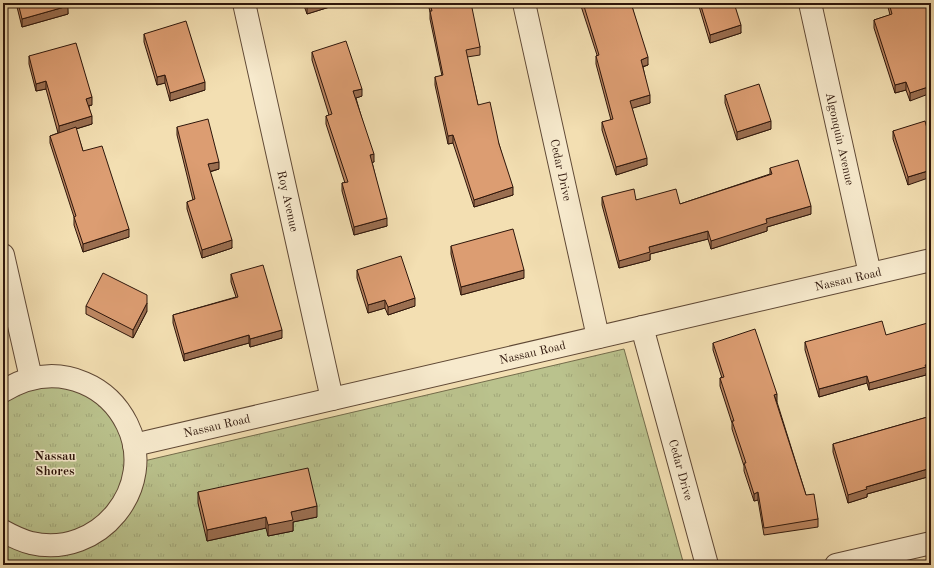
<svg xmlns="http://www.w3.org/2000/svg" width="934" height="568" font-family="'Old Standard TT',serif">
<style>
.grass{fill:url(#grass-tufts);stroke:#746c4c}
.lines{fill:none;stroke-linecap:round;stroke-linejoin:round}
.minor-casing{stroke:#5f4835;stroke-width:24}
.minor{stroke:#f7eacd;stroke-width:22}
.wall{fill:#bd8762;stroke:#2e160b}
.shaded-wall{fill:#9a6e50;stroke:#2e160b}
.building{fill:#dc9d72;stroke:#2e160b}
.labels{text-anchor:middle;stroke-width:3;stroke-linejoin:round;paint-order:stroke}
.street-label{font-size:12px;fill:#2e160b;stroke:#f7eacd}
.neighbourhood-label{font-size:13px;font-weight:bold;fill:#2e160b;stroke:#f7eacd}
</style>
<defs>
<pattern id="grass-tufts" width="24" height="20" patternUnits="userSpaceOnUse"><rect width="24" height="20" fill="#bac28d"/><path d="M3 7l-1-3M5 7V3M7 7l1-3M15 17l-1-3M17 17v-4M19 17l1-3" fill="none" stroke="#a0a678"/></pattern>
</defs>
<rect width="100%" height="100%" fill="#f3dfb2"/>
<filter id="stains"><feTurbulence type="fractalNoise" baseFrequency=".005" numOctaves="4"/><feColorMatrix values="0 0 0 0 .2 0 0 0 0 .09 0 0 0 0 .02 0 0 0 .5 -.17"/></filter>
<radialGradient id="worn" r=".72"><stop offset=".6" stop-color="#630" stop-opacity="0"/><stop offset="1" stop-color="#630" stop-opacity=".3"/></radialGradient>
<polygon class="grass" points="624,349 684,565 3,565 3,395 63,381 116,413 131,464"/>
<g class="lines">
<defs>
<g id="minor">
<path id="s1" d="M244 3 332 399"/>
<path id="s2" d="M524 3 598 337"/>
<path id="s3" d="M810 3 870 274"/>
<polyline points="3,255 31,378"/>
<path id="s4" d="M642 327 707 565"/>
<path d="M3 391C28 376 56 371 84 383 103 391 118 406 127 424 158 487 99 559 31 543 20 540 12 536 3 531"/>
<path id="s5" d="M134 445 931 260"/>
<polyline points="836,565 931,543"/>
</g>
</defs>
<use href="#minor" class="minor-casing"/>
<use href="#minor" class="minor"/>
</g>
<g class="wall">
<polygon points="16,3 67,3 68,14 22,27"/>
<polygon points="303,3 336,3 336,5 307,14"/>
<polygon points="428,3 466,3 480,47 480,55 467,57 478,105 499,144 513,195 474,207 453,143 448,144 435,85 435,77 442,76 430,19 430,12"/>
<polygon points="580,3 631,3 648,65 643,67 650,103 632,108 647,165 616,175 602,130 602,122 611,120 596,64 596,56 597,55"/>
<polygon points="698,3 734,3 741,33 710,43"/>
<polygon points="887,3 927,3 910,101 906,90 895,93 874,28 874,20 890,15"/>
<polygon points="144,34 205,90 170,101 165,83 157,85 144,42"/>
<polygon points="312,52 362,96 356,98 374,162 372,162 387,226 354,235 342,191 342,183 345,183 326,124 326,116 329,115 312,60"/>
<polygon points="29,56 92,105 89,106 92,124 76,129 83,151 129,237 83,252 74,225 74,217 50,143 50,136 58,133 46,89 36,91 29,64"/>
<polygon points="725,95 771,129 737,140 725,103"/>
<polygon points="177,127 219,169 210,172 232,248 202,258 187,209 187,202 193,200 177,135"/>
<polygon points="893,131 928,132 908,185 893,139"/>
<polygon points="770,168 811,214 767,227 767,231 711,249 708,239 650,254 650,260 619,268 602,205 602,197 680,204 770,174"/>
<polygon points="451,246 524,278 461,295 451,254"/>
<polygon points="357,270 415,306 388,315 385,308 368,313 357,278"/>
<polygon points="231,274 282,338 250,347 249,343 184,361 173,323 173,315 236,297 231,282"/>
<polygon points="86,306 147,311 133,338 86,314"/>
<polygon points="886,335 926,373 926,375 869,390 867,383 819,397 805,350 805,342"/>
<polygon points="713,343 777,402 806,495 818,519 818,527 764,535 758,500 754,501 744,471 744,466 732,429 732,423 720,386 720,378 722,378 713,350"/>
<polygon points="931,416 931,476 867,494 867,497 848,503 833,452 833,444"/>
<polygon points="198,492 317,517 293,522 293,531 268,536 266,528 207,541 198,503"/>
</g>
<g class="shaded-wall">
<polygon points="135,3 142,3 135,5"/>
<polygon points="318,3 336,3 336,5 307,14 307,7"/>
<polygon points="68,6 68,14 22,27 22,19"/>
<polygon points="741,25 741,33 710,43 710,35"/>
<polygon points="648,57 648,65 641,67 641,60"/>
<polygon points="165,75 165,83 157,85 157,77"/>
<polygon points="46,81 46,89 36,91 36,84"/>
<polygon points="205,82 205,90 170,101 170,93"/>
<polygon points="906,82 906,90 895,93 895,85"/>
<polygon points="931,86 931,93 910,101 910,93"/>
<polygon points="362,89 362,96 353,99 353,91"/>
<polygon points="650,95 650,103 630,109 630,101"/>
<polygon points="92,97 92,105 86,106 86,99"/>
<polygon points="92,116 92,124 59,134 59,126"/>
<polygon points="771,121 771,129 737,140 737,132"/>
<polygon points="453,135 453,143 448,144 448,136"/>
<polygon points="374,154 374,162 370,163 370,155"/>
<polygon points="647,158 647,165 616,175 616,167"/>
<polygon points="219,162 219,169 208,172 208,164"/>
<polygon points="931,170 931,177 908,185 908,177"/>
<polygon points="513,187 513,195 474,207 474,200"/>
<polygon points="811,206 811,214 767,227 767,231 711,249 711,241 766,219"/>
<polygon points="387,218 387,226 354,235 354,227"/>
<polygon points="129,229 129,237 83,252 83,244"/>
<polygon points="708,231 708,239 650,254 650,260 619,268 619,261 649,247"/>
<polygon points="232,240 232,248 202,258 202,250"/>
<polygon points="524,270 524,278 461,295 461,287"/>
<polygon points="415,298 415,306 388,315 388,307"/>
<polygon points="385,300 385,308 368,313 368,305"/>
<polygon points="147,303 147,311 133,338 133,330"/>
<polygon points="282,330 282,338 250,347 250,339"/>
<polygon points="249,335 249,343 184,361 184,354"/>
<polygon points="931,364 931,371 926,373 926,375 869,390 869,383"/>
<polygon points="867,376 867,383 819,397 819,389"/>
<polygon points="777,394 777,402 774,395"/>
<polygon points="931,468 931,476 867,494 867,497 848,503 848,495 866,487"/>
<polygon points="758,492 758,500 754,501 754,494"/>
<polygon points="317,506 317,517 293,522 293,531 268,536 268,525 291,512"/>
<polygon points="266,517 266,528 207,541 207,530"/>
</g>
<g class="building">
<polygon points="18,3 67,3 68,6 22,19"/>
<polygon points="305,3 318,3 307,7"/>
<polygon points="430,3 466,3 467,4 471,3 480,47 466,50 478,105 490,102 499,144 513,187 474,200 453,135 448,136 435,77 443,75 430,11 432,11"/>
<polygon points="583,3 631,3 648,57 641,60 650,95 630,101 647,158 616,167 602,122 613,119 596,56 599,55"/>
<polygon points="700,3 734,3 741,25 710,35"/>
<polygon points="889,3 927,3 931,15 931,86 910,93 906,82 895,85 874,20 892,14"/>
<polygon points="186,21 205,82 170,93 165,75 157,77 144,34"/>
<polygon points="346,41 362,89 353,91 374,154 370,155 387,218 354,227 342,183 348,182 326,116 332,114 312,52"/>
<polygon points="76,43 92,97 86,99 92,116 59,126 46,81 36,84 29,56"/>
<polygon points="759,84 771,121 737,132 725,95"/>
<polygon points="208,119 219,162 208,164 232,240 202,250 187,202 195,199 177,127"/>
<polygon points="925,121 928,132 931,131 931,170 908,177 893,131"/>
<polygon points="76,127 83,151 102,146 129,229 83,244 74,217 76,216 50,136"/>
<polygon points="798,160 811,206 766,219 767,223 711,241 708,231 649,247 650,252 619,261 602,197 634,189 636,200 676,189 680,204 772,174 770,168"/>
<polygon points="513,229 524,270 461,287 451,246"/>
<polygon points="401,256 415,298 388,307 385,300 368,305 357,270"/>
<polygon points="263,265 282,330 250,339 249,335 184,354 173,315 238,297 231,274"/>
<polygon points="103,273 147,295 147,303 133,330 86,306"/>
<polygon points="882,321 886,335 931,322 931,364 925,365 926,367 869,383 867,376 819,389 805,342"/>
<polygon points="755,329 777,394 774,395 806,495 814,494 818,519 764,528 758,492 754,494 744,463 746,463 732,421 734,421 720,378 724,377 713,343"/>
<polygon points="931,416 931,468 866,487 867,489 848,495 833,444"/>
<polygon points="308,468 317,506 291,512 293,520 268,525 266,517 207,530 198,492"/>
</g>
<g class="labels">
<g class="street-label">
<text dy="4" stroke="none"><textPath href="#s3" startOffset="139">Algonquin Avenue</textPath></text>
<text dy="4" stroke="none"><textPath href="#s2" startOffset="171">Cedar Drive</textPath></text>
<text dy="4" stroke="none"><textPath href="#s1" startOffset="203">Roy Avenue</textPath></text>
<text dy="4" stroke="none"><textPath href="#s5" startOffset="733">Nassau Road</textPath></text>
<text dy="4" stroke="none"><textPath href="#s5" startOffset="409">Nassau Road</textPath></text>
<text dy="4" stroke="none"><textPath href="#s5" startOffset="85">Nassau Road</textPath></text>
<text dy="4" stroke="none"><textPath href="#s4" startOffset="148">Cedar Drive</textPath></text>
</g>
<g class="neighbourhood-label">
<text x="55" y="460">Nassau<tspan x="55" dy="15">Shores</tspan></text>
</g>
</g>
<rect width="934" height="568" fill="none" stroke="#f3dfb2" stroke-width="16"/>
<rect x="4" y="4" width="926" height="560" fill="none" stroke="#2e160b" stroke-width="2"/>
<rect x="8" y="8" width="918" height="552" fill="none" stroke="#2e160b"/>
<rect width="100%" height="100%" filter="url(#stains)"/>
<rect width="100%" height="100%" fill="url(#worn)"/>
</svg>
